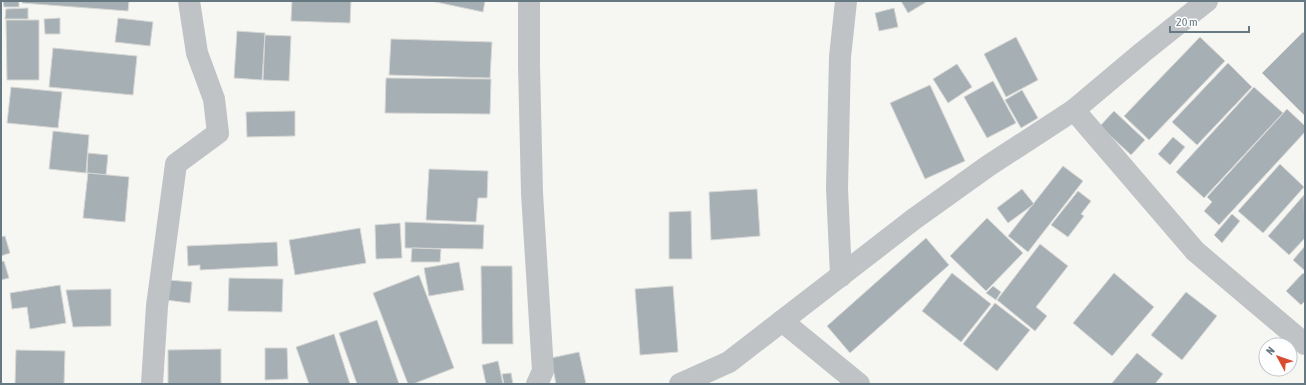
<svg xmlns="http://www.w3.org/2000/svg" width="1306" height="385" font-family="'Asap Condensed',sans-serif">
<style>
.building{fill:#a6afb3;stroke:#d7d7d5}
.lines{fill:none;stroke-linecap:round;stroke-linejoin:round}
.minor{stroke:#bfc3c6;stroke-width:22}
</style>
<rect width="100%" height="100%" fill="#f6f6f3"/>
<g class="building">
<polygon points="3,1 19,1 19,7 4,7"/>
<polygon points="22,1 129,1 128,11 22,3"/>
<polygon points="292,1 351,1 350,23 291,21"/>
<polygon points="431,1 485,1 483,12"/>
<polygon points="901,1 928,1 908,13"/>
<polygon points="28,8 28,19 5,19 6,9"/>
<polygon points="894,8 898,27 879,31 875,13"/>
<polygon points="60,18 60,34 45,34 44,19"/>
<polygon points="118,18 153,22 150,46 115,42"/>
<polygon points="6,20 39,20 39,80 7,80"/>
<polygon points="237,31 265,33 262,80 234,78"/>
<polygon points="1303,32 1305,34 1305,116 1262,73"/>
<polygon points="265,35 291,36 289,81 263,80"/>
<polygon points="1016,37 1038,80 1006,97 984,54"/>
<polygon points="1200,37 1225,61 1149,140 1124,116"/>
<polygon points="391,39 492,42 490,78 389,75"/>
<polygon points="53,48 137,56 133,95 49,87"/>
<polygon points="1228,63 1252,87 1197,145 1172,122"/>
<polygon points="957,64 972,87 948,103 933,79"/>
<polygon points="386,78 491,79 490,114 385,113"/>
<polygon points="993,81 1016,123 987,138 964,97"/>
<polygon points="930,85 965,161 925,179 890,103"/>
<polygon points="11,87 62,92 58,128 7,123"/>
<polygon points="1254,87 1283,113 1204,198 1176,172"/>
<polygon points="1022,90 1038,118 1021,128 1005,100"/>
<polygon points="1287,109 1305,126 1305,132 1219,225 1204,211 1212,202 1207,197"/>
<polygon points="295,111 295,136 247,137 246,112"/>
<polygon points="1114,111 1145,140 1131,155 1100,126"/>
<polygon points="53,131 89,135 86,173 49,169"/>
<polygon points="1173,137 1185,147 1170,165 1158,154"/>
<polygon points="88,153 108,155 106,175 87,173"/>
<polygon points="1280,164 1304,187 1263,233 1238,211"/>
<polygon points="1063,166 1083,181 1028,252 1008,236"/>
<polygon points="429,169 488,171 487,198 478,198 476,222 426,220"/>
<polygon points="88,173 129,177 125,222 83,218"/>
<polygon points="757,189 760,236 711,240 709,192"/>
<polygon points="1022,189 1034,204 1008,223 997,208"/>
<polygon points="1078,191 1091,201 1081,214 1084,216 1068,237 1051,225"/>
<polygon points="1304,195 1305,238 1289,255 1268,236"/>
<polygon points="691,211 692,259 669,259 669,212"/>
<polygon points="1232,214 1240,221 1222,243 1214,235"/>
<polygon points="987,218 1023,253 986,291 950,256"/>
<polygon points="405,222 484,225 483,249 405,248"/>
<polygon points="400,223 402,258 376,259 375,225"/>
<polygon points="360,228 366,263 295,275 289,240"/>
<polygon points="5,236 10,253 1,256 1,237"/>
<polygon points="926,238 949,265 850,353 827,326"/>
<polygon points="277,242 278,266 200,270 200,265 188,266 187,246"/>
<polygon points="1040,244 1068,266 1036,307 1047,316 1035,331 997,300"/>
<polygon points="1305,246 1305,271 1293,260"/>
<polygon points="412,248 441,249 440,262 411,262"/>
<polygon points="4,261 9,278 1,280 1,262"/>
<polygon points="459,262 464,290 429,296 424,268"/>
<polygon points="481,266 512,266 513,344 482,344"/>
<polygon points="952,273 991,304 961,342 922,311"/>
<polygon points="1114,273 1154,307 1112,356 1073,323"/>
<polygon points="1303,273 1305,275 1305,301 1301,305 1286,291"/>
<polygon points="419,275 454,368 413,384 408,384 373,293"/>
<polygon points="229,278 283,279 282,312 228,311"/>
<polygon points="168,280 192,282 190,303 166,300"/>
<polygon points="60,285 66,323 30,329 27,307 12,309 10,293"/>
<polygon points="673,286 678,352 640,355 635,289"/>
<polygon points="993,286 1001,292 996,300 986,293"/>
<polygon points="111,289 111,326 73,327 66,290"/>
<polygon points="1186,292 1217,316 1182,360 1151,335"/>
<polygon points="995,303 1030,330 997,371 963,344"/>
<polygon points="377,320 399,384 357,384 339,333"/>
<polygon points="334,334 350,384 309,384 296,347"/>
<polygon points="265,348 287,348 288,379 265,380"/>
<polygon points="221,349 221,384 168,384 168,350"/>
<polygon points="16,350 65,351 64,384 15,384"/>
<polygon points="579,352 586,384 556,384 551,358"/>
<polygon points="1137,353 1163,374 1155,384 1114,384 1112,383"/>
<polygon points="498,361 503,384 486,384 482,365"/>
<polygon points="511,373 513,384 504,384 502,374"/>
</g>
<g class="lines">
<g class="minor">
<polyline points="529,1 529,65 532,193 543,371 537,384"/>
<polyline points="1074,110 1195,251 1305,344"/>
<polyline points="841,276 837,188 840,57 846,1"/>
<polyline points="782,321 859,384"/>
<polyline points="152,384 157,306 176,164 218,133 214,99 197,53 189,1"/>
<polyline points="680,384 729,362 914,219 988,166 1074,110 1143,52 1207,1"/>
</g>
</g>
<rect width="1306" height="385" fill="none" stroke="#667882" stroke-width="4"/>
<g transform="translate(1278 357) rotate(310)"><circle r="19" fill="#ffffff" stroke="#c2c9cd"/>
<path d="M0-3L7 15L0 10L-7 15Z" fill="#da4c2f"/>
<text y="-6" font-size="11" font-weight="bold" text-anchor="middle" fill="#667882">N</text>
</g>
<path d="M1170 26v6h79v-6" fill="none" stroke="#667882" stroke-width="2"/>
<text x="1176" y="26" font-size="12" fill="#667882" stroke="#ffffff" stroke-width="3" paint-order="stroke">20 m</text>
</svg>
